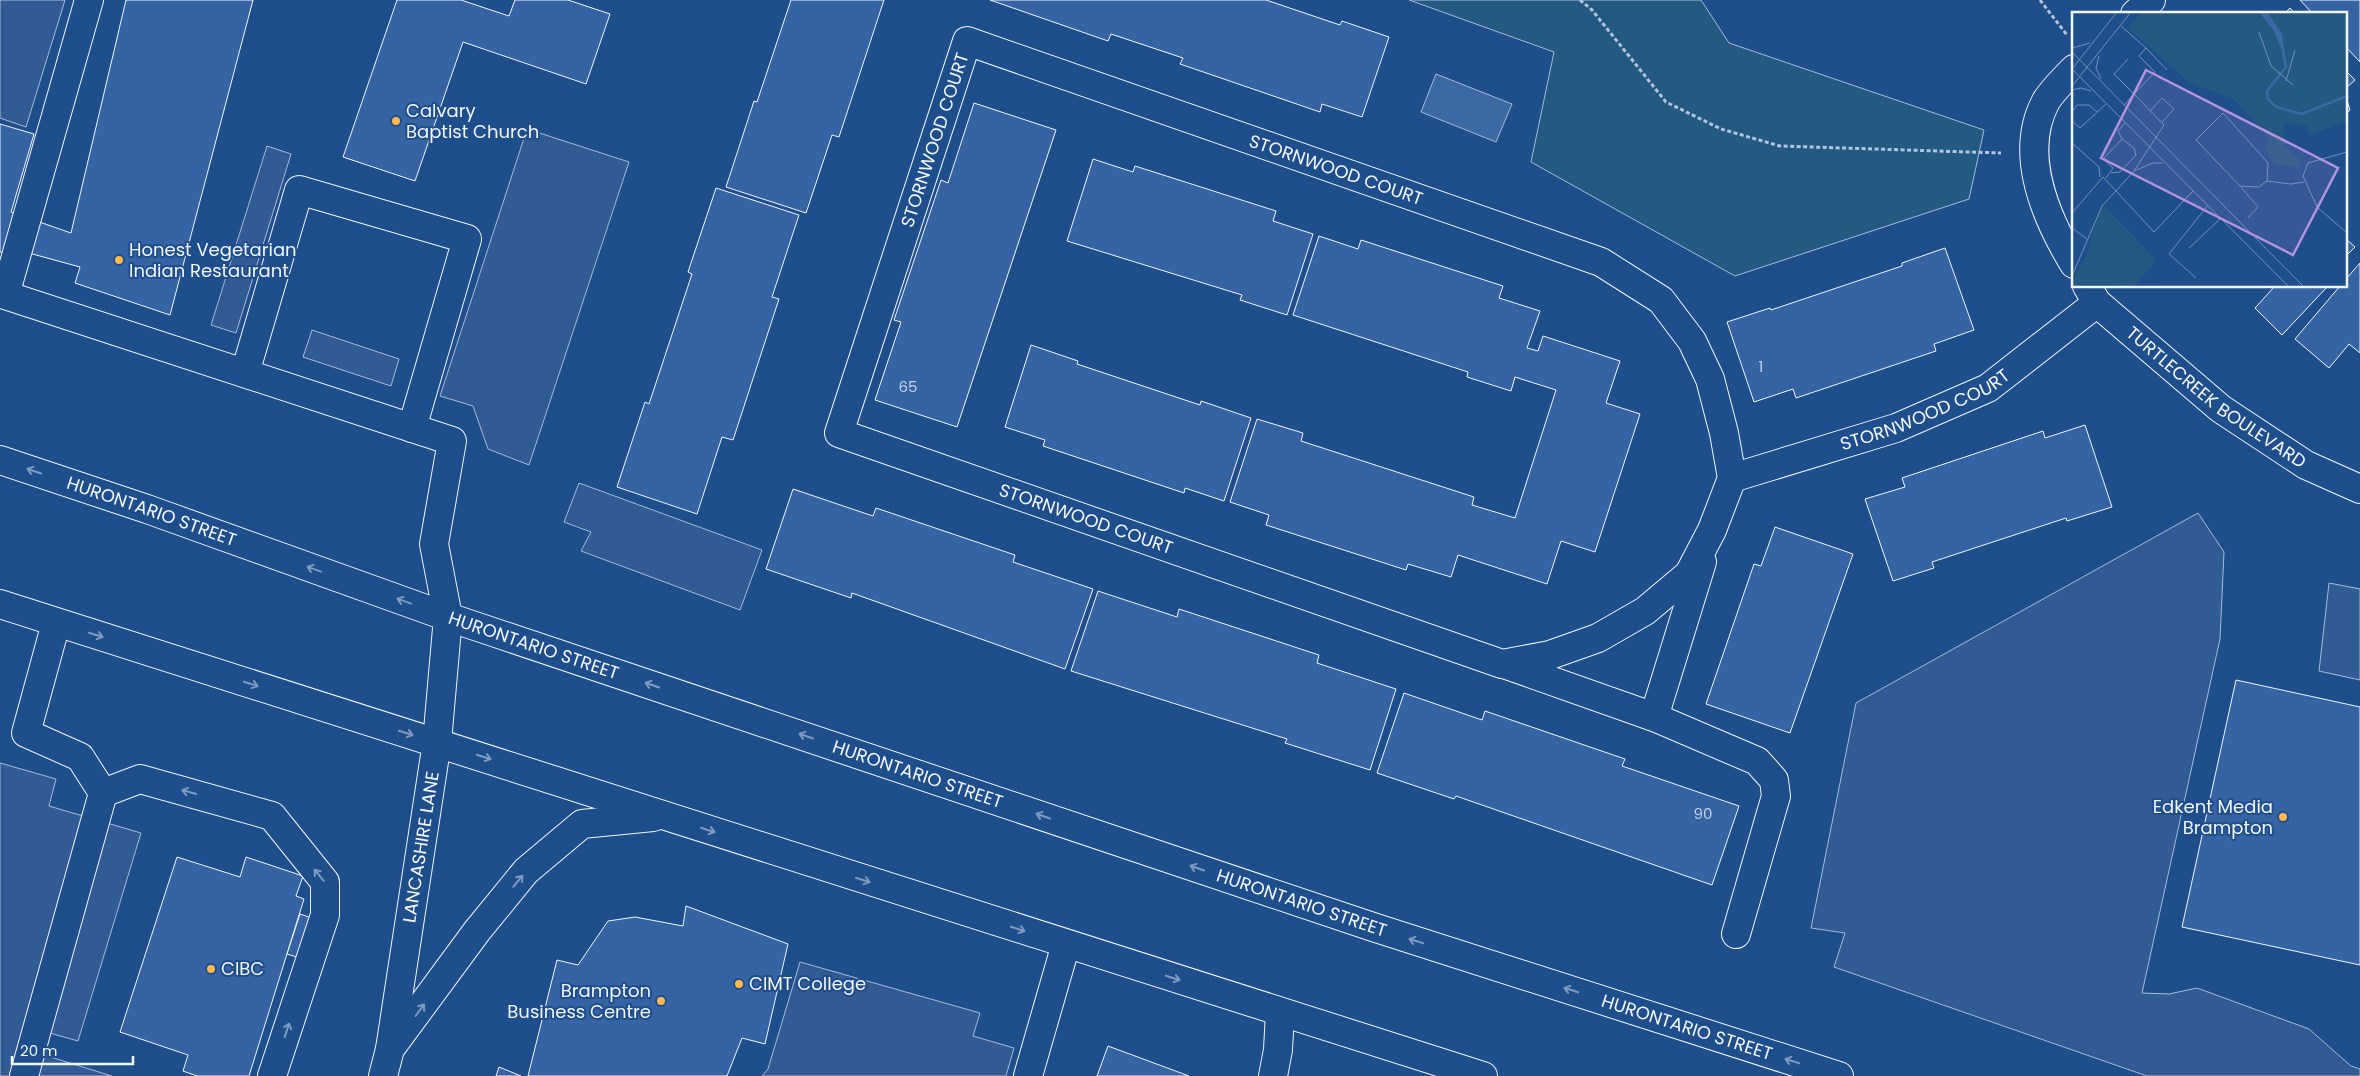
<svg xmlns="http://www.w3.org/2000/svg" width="2360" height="1076" font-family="Poppins,sans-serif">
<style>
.green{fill:#245a82;stroke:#a8bbd7}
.parking{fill:#305b95;stroke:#a8bbd7}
.water{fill:#3b69a3;stroke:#a8bbd7}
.building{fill:#3563a3;stroke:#f2f6ff}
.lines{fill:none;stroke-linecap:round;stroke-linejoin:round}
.minor-casing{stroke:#f2f6ff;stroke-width:30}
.major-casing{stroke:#f2f6ff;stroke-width:30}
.path{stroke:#b3c4dc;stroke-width:3;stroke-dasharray:4 2.5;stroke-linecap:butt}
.minor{stroke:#1f4e8c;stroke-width:28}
.major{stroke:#1f4e8c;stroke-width:28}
.oneway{stroke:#7e9ac0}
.poi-dot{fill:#ffb74d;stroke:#1f4e8c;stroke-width:2}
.labels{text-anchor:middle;stroke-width:4;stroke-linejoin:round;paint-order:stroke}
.number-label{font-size:15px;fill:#c3d1e8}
.poi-label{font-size:18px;fill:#f2f6ff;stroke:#1f4e8c;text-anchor:start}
.street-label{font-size:18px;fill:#f2f6ff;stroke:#1f4e8c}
.inset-river{fill:none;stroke:#3b69a3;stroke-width:2.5}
.inset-road{fill:none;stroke:#7391ba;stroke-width:1}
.view{fill:#b691df;fill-opacity:0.15;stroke:#b691df;stroke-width:2.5}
.inset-edge{fill:none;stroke:#f2f6ff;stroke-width:2.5}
</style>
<rect width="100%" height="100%" fill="#1f4e8c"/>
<polygon class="green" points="1409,0 1701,0 1729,43 1984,130 1969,199 1735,276 1531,162 1554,52"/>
<g class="parking">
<polygon points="0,0 65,0 26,127 0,118"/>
<polygon points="527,129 629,162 529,465 488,449 473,406 440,396"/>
<polygon points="267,146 291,154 236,333 211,325"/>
<polygon points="312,330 399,359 391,386 303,357"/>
<polygon points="579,483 762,550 740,610 581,551 591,532 564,522"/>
<polygon points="2198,513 2224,552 2220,639 2142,993 2169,994 2197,988 2309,1029 2351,1066 2360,1069 2360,1076 2147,1076 1834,967 1845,933 1811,928 1856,703"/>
<polygon points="2329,583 2360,589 2360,680 2319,671"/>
<polygon points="0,763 56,779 49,806 141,833 78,1041 50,1033 44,1055 112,1076 0,1076"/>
<polygon points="800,962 980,1013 973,1036 1014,1048 1006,1076 762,1076 768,1069"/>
</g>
<polygon class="water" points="1436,74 1512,104 1496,142 1421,112"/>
<g class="building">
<polygon points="126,0 253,0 170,315 75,283 80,267 18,250 16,256 0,252 0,124 34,134 11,212 71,233"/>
<polygon points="397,0 461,0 509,16 515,0 568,0 610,14 586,84 463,42 415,181 343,157"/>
<polygon points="791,0 884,0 839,137 832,135 806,213 726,187 754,101 757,102"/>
<polygon points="990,0 1266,0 1340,25 1342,21 1389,37 1362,117 1322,104 1320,112 1180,64 1183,58 1111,34 1108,41"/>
<polygon points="2300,0 2360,0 2360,62 2346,47 2346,14 2313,14"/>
<polygon points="2290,8 2295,14 2284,14"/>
<polygon points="2346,71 2355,80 2346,88"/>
<polygon points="2346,97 2350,110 2346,114"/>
<polygon points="974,103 1056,130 957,427 875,400 901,322 894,320 941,180 948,183"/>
<polygon points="1093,159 1133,172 1135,166 1276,211 1273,221 1313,234 1287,315 1240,300 1242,295 1067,241"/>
<polygon points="716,188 799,215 772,297 779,299 733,440 722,437 697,514 617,487 645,402 649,404 692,274 688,272"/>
<polygon points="1319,236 1358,249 1361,240 1503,286 1499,298 1540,311 1527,348 1538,351 1543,336 1620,361 1606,403 1640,414 1595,552 1561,541 1547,584 1458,555 1451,577 1408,564 1406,570 1266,525 1269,515 1230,502 1257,419 1303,433 1301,441 1474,497 1472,505 1515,518 1556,390 1515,377 1511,391 1467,377 1468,372 1293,315"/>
<polygon points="2346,239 2355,247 2346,256"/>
<polygon points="1945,248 1974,330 1934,344 1936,351 1796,398 1793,389 1754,402 1727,322 1770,308 1771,310 1902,266 1902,263"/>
<polygon points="2360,263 2360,353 2349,344 2329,368 2295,339 2340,286 2346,286 2346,279"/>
<polygon points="2275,286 2328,286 2282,335 2255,308"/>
<polygon points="1031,345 1078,361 1077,364 1200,405 1201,401 1251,418 1224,501 1185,488 1184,493 1043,446 1045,440 1005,427"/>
<polygon points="2085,425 2112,507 2067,521 2066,518 1932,562 1934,568 1893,581 1865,499 1905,487 1902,478 2043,431 2045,438"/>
<polygon points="793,489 873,516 876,508 1015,555 1013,562 1093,589 1065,669 852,593 851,598 766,569"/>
<polygon points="1775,527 1853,554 1790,733 1706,704 1754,564 1761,566"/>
<polygon points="1098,591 1177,617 1179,609 1319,655 1317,663 1396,689 1370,770 1285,743 1287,739 1071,671"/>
<polygon points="2236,680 2360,707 2360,965 2182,927"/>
<polygon points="1404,693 1482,720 1485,711 1625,759 1622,766 1739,806 1712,885 1456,796 1454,799 1377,773"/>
<polygon points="177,857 240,877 246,857 303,876 296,896 304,899 249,1076 197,1076 183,1071 188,1055 120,1032"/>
<polygon points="686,906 788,944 765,1044 742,1038 727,1076 528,1076 557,960 578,965 608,921 635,917 683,926"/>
<polygon points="300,914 332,925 319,964 287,954"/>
<polygon points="1108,1046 1189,1076 1097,1076"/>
<polygon points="499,1067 521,1076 496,1076"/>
</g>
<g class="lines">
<defs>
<g id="minor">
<polyline points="89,0 5,295 452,441 434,544 448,617 437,742 390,1049 383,1076"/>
<polyline points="2135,14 2151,0"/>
<polygon points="967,41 1601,262 1661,300 1692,341 1710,379 1724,433 1732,478 1712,530 1689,574 1645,611 1598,638 1550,655 1502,664 839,433"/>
<path d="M2074 69C2065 78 2053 90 2046 101 2018 153 2046 218 2074 264"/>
<path id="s1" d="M2087 286 2097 303 2221 409 2306 465 2360 489"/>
<polyline points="245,373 299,190 467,239 412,428"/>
<path id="s2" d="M1732 478 1896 428 1988 388 2097 303"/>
<polyline points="1504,664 1654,717 1757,761 1774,780 1776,796 1736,934"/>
<polyline points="1654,717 1702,562"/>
<polyline points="103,793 140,779 272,816 325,882 325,915 272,1076"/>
<polyline points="24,1076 103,793 80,757 26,733 56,623"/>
<polyline points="1028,1076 1066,944"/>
<polyline points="1273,1076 1278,1050 1280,1012"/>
</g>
<g id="major">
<path id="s3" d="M0 460 147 509 448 617 1376 928 1839 1076"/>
<polyline points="0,604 1483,1076"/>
<polyline points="390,1049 477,931 526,871 582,824 653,817"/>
</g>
</defs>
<use href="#minor" class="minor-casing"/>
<use href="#major" class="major-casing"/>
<g class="path">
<polyline points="1580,0 1592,10 1666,102 1721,129 1780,146 2001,153"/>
<polyline points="2040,0 2067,35"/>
</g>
<use href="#minor" class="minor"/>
<use href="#major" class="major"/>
</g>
<defs><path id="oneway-shaft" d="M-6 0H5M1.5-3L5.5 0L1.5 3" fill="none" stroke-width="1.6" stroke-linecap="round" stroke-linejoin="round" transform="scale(1.25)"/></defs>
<g class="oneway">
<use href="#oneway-shaft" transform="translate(34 471) rotate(-161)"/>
<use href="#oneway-shaft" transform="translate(314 569) rotate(-160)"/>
<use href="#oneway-shaft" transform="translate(404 601) rotate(-160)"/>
<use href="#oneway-shaft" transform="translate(96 635) rotate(17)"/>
<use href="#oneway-shaft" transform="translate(251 684) rotate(17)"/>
<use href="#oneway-shaft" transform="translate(652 685) rotate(-161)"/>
<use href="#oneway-shaft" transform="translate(406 733) rotate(17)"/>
<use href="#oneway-shaft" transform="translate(806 736) rotate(-161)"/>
<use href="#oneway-shaft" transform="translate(484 757) rotate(18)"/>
<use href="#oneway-shaft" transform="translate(189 792) rotate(-164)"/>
<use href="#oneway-shaft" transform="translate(1043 816) rotate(-161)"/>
<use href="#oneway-shaft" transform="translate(708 830) rotate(18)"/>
<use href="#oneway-shaft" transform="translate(1197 868) rotate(-161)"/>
<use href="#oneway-shaft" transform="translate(319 875) rotate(-129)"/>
<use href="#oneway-shaft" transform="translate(863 880) rotate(18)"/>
<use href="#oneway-shaft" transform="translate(518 881) rotate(-51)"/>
<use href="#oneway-shaft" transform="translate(1018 929) rotate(18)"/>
<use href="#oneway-shaft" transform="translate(1416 941) rotate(-162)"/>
<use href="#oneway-shaft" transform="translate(1173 978) rotate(18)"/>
<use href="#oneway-shaft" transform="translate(1571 990) rotate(-162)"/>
<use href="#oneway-shaft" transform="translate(420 1010) rotate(-53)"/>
<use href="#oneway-shaft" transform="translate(287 1030) rotate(-72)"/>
<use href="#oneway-shaft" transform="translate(1792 1061) rotate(-162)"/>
</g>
<g class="poi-dot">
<circle cx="396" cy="121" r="5"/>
<circle cx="119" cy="260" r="5"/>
<circle cx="2283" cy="817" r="5"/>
<circle cx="211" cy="969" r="5"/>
<circle cx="739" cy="984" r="5"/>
<circle cx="661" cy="1001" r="5"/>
</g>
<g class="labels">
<g class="number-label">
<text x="1761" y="372">1</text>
<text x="908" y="392">65</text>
<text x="1703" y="819">90</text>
</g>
<g class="poi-label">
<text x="406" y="117">Calvary<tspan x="406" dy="21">Baptist Church</tspan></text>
<text x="129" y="256">Honest Vegetarian<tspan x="129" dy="21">Indian Restaurant</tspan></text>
<text x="2273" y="813" text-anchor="end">Edkent Media<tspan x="2273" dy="21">Brampton</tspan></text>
<text x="221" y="975">CIBC</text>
<text x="749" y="990">CIMT College</text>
<text x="651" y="997" text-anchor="end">Brampton<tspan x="651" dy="21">Business Centre</tspan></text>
</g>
<g class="street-label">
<text transform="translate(935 140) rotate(-72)" y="6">STORNWOOD COURT</text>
<text transform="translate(1336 170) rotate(19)" y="6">STORNWOOD COURT</text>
<text dy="6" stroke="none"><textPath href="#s1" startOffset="172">TURTLECREEK BOULEVARD</textPath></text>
<text dy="6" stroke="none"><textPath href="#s2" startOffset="205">STORNWOOD COURT</textPath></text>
<text dy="6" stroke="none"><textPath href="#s3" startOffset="160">HURONTARIO STREET</textPath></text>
<text transform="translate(1086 519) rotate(19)" y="6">STORNWOOD COURT</text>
<text dy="6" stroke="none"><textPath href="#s3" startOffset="565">HURONTARIO STREET</textPath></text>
<text dy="6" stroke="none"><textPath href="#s3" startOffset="970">HURONTARIO STREET</textPath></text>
<text transform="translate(421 847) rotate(-81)" y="6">LANCASHIRE LANE</text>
<text dy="6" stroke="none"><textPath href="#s3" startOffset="1375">HURONTARIO STREET</textPath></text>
<text dy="6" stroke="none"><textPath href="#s3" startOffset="1780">HURONTARIO STREET</textPath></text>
</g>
</g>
<g transform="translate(2072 12)">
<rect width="275" height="275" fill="#1f4e8c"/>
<path d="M69 0H275V110L237 123 234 114 212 110 213 133 230 151 226 156 203 152 192 135 198 127 160 86 118 71 56 16ZM32 193 84 248 62 275H0V268L14 245 25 204Z" fill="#245a82"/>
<path d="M187 0H195L210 22 214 48 202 19Z" fill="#3b69a3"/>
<path class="inset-river" d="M211 40 214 55 195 79 196 87 204 95 230 102 275 84"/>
<path class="inset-road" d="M49 14 74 36M187 20 199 54 221 73M0 36 18 31M0 40 232 275M27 44 24 56 29 67M0 57 217 275M0 57 45 0M214 69 223 38M0 74 59 0M0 78 9 76 19 79M52 93 62 82 42 62 56 47M78 99 90 86 102 97 90 110M0 100 5 93H17L25 100M151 101 196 151 195 169 187 175 168 174 124 128ZM0 109 8 116 34 92M0 131 27 155 28 165M275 140 236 151 231 164 245 195 275 221M62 159 81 151H91M39 161 48 160 64 143 62 136 50 127M34 166 41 156 31 147 50 127 46 119 53 111M195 169 219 172 232 170M169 175 186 195 176 206M0 201 31 165 82 220 121 179M0 216 15 227M117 236 149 206M0 264 30 194 62 159 92 113 62 82 83 60 67 44 74 36 95 58M124 266 97 242 136 193"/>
<path class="view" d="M74 58 266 156 221 243 29 146Z"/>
<rect width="275" height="275" class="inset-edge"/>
</g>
<path d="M12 1056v8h121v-8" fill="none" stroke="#f2f6ff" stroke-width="2.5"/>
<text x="20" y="1056" font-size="15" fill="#f2f6ff" stroke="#1f4e8c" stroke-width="4" paint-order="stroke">20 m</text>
</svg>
